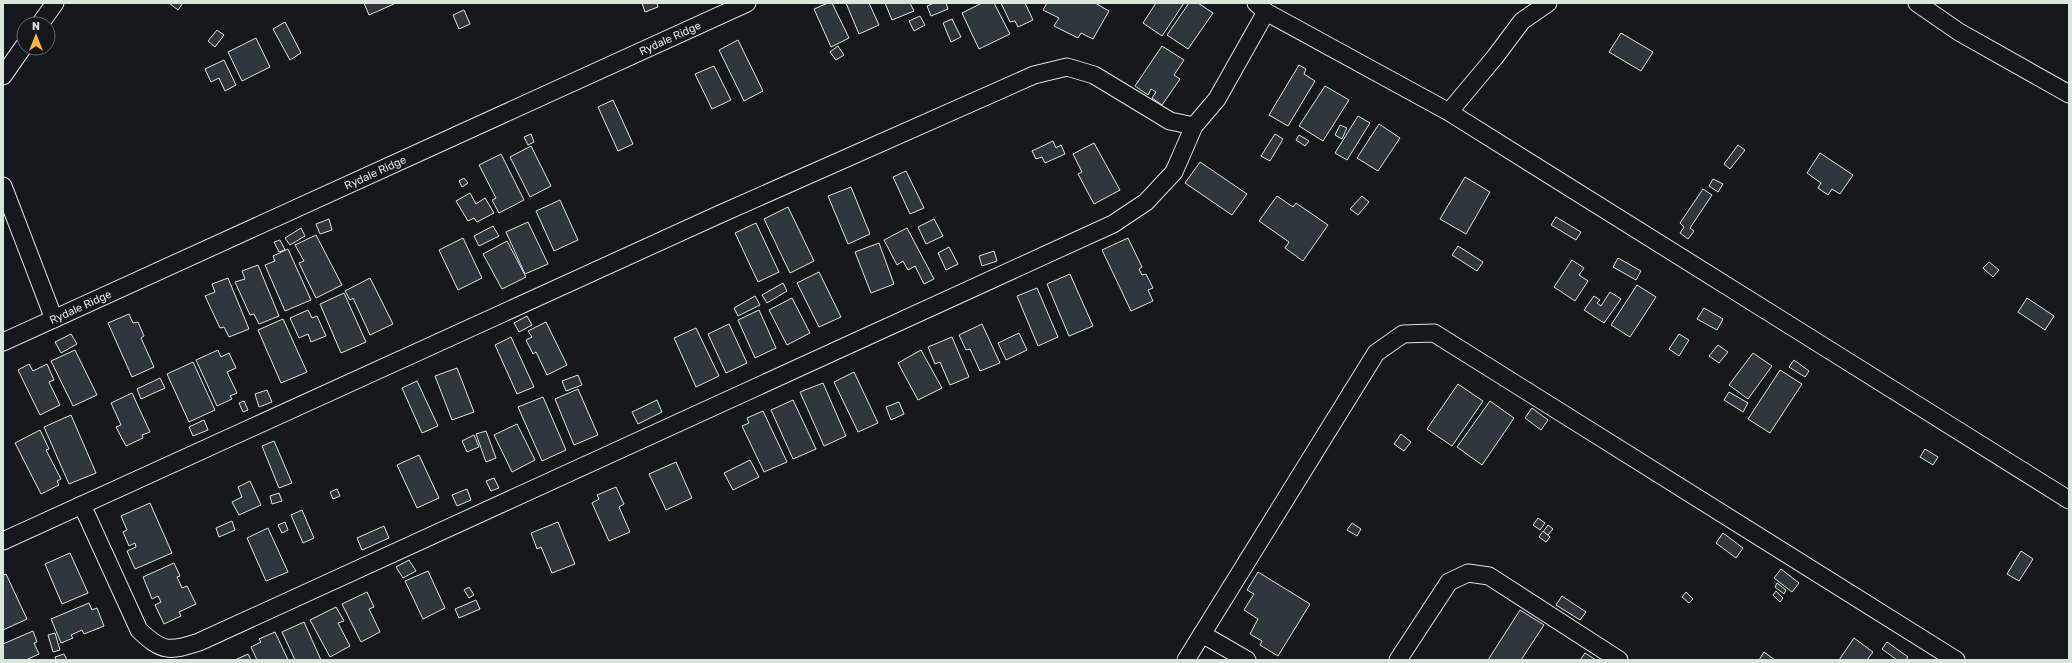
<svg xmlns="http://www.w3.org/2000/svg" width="2072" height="663" font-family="Rubik,sans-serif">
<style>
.building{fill:#2c363c;stroke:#d8e6dc}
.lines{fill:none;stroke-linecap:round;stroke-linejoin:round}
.street-casing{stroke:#d8e6dc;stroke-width:19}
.street{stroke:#14181c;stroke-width:17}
.labels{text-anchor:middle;stroke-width:3;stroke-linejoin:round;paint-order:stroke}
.street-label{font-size:11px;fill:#d8e6dc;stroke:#14181c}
</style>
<rect width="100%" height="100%" fill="#14181c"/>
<g class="building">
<polygon points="169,3 183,3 178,10"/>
<polygon points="364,3 393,3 394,4 369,15"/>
<polygon points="642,3 657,3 658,7 645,12"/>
<polygon points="828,3 832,3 849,38 831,47 814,9"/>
<polygon points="846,3 869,3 879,25 859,34"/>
<polygon points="885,3 910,3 914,11 892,20"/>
<polygon points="934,3 946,3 948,9 931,16 927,6"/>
<polygon points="982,3 994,3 1010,34 979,49 962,13"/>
<polygon points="1001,3 1025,3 1033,20 1018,27 1015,21 1010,22"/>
<polygon points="1047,3 1095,3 1109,11 1093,39 1081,33 1078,38 1054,26 1059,18 1043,10"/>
<polygon points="1156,3 1184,3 1162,36 1143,23"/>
<polygon points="1189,3 1198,3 1213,13 1188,49 1167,35"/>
<polygon points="464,10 470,24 459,29 453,15"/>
<polygon points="920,16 925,25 914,31 909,21"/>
<polygon points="952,19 961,37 951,42 943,23"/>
<polygon points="285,22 301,53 290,60 273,29"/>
<polygon points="217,30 224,35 215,47 208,41"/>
<polygon points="1621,33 1653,52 1641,71 1609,52"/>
<polygon points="256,38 270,67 242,81 228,52"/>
<polygon points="738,40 763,91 744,101 719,50"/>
<polygon points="838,46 844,55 836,60 830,52"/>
<polygon points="1162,46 1184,60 1174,75 1180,79 1162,105 1152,98 1156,92 1151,89 1148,95 1135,86"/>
<polygon points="224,60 236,85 225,91 219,78 211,82 205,69"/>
<polygon points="1299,65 1306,69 1304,74 1315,81 1288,126 1269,115"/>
<polygon points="714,66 731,100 712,109 695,74"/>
<polygon points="1325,86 1349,100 1323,141 1299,126"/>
<polygon points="613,100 633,144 618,151 598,107"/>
<polygon points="1358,116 1370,123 1347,160 1335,153"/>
<polygon points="1379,124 1400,138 1378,171 1357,158"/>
<polygon points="1340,125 1347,128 1342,139 1335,135"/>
<polygon points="531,134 534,142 528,145 524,137"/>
<polygon points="1275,134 1283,139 1270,161 1261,156"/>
<polygon points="1299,135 1309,141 1305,146 1296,140"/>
<polygon points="1053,141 1056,148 1061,145 1065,154 1045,163 1042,157 1036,159 1032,151"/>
<polygon points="1094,143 1120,190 1094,204 1078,174 1082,172 1073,154"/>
<polygon points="1738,145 1745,150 1730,169 1724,164"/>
<polygon points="531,146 551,186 530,197 510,157"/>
<polygon points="1820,153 1853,175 1840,194 1832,189 1828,195 1818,188 1821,183 1807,173"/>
<polygon points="501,154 524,200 499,213 492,200 496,198 479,165"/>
<polygon points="1200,162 1247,194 1232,215 1185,183"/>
<polygon points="906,171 924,208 910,214 893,177"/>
<polygon points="1465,177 1490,192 1466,234 1440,219"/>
<polygon points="464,178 468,183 462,187 459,181"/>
<polygon points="1713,179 1723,184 1718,192 1709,186"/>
<polygon points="851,187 870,234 848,244 828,196"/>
<polygon points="1703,189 1712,195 1690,228 1694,231 1688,239 1680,233 1684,227 1680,223"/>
<polygon points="470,193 476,204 485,198 494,213 477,222 474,218 468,221 456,201"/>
<polygon points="1277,196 1293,207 1296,203 1328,225 1303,261 1285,248 1289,242 1259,221"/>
<polygon points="1362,196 1369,202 1358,215 1350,209"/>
<polygon points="560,200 578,240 554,251 536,211"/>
<polygon points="788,207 814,261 790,273 764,219"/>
<polygon points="1556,217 1581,232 1576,240 1551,225"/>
<polygon points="329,219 332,230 320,234 316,224"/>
<polygon points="934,219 943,236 926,244 918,227"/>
<polygon points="528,222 548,264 525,274 506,232"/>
<polygon points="756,223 779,272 758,282 735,233"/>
<polygon points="493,226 499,236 479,246 474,236"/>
<polygon points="301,228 305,236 290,245 285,238"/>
<polygon points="907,228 934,279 924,284 915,266 908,270 903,261 897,265 884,240"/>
<polygon points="316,235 342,285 316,298 299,263 304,261 295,245"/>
<polygon points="463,238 482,278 458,290 439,250"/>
<polygon points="1128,238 1142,267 1139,269 1142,275 1146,274 1153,288 1148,290 1153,301 1131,311 1102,250"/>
<polygon points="280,240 285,250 279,252 274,242"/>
<polygon points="507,241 526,277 502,289 483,254"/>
<polygon points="879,243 894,284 871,293 855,252"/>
<polygon points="1458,246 1483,262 1477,271 1452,255"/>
<polygon points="949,247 958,264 946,270 938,253"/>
<polygon points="288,249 311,300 285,311 265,265 275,261 273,256"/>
<polygon points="994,251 997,261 982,266 979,256"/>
<polygon points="1618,258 1641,271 1636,280 1613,267"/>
<polygon points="1572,260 1584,268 1579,275 1588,281 1575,301 1554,287"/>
<polygon points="1989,262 1999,270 1993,277 1983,268"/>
<polygon points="258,265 279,316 259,324 254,314 250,315 235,282 245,279 242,271"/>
<polygon points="819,272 841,317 819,327 797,283"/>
<polygon points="1070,274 1093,326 1069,336 1047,284"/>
<polygon points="228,278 249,329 229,337 224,327 220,328 205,296 215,292 212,284"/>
<polygon points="370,278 393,324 370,335 353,298 350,300 345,291"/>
<polygon points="783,283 787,291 767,303 762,295"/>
<polygon points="1637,285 1656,297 1630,337 1611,325"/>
<polygon points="1037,288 1058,337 1038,346 1017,296"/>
<polygon points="1610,292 1621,299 1604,323 1584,310 1594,296 1600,300 1597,303 1601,306"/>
<polygon points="344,293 366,342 341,353 320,304"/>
<polygon points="755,296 760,305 738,316 734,308"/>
<polygon points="792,298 810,333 787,345 769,310"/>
<polygon points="2027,298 2054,316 2045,330 2018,312"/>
<polygon points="1704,308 1723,319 1717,330 1697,319"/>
<polygon points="308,310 312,318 317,316 326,336 311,342 308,334 299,338 290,318"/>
<polygon points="759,310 776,348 755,358 738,320"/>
<polygon points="129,314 133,323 138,322 144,336 141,338 154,367 132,377 108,323"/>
<polygon points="527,316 532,325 519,332 514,323"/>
<polygon points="283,319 307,372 281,383 258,330"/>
<polygon points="546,322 567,365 547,375 536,352 533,354 526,340 532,337 528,331"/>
<polygon points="729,324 747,363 726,373 708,334"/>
<polygon points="982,324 1000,363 980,371 970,349 966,350 959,335"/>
<polygon points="696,328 719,376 696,387 674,338"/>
<polygon points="1019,333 1027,350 1006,360 998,343"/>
<polygon points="71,334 77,344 61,353 55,342"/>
<polygon points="1679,334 1689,340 1679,356 1669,349"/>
<polygon points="511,337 534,387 517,394 495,345"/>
<polygon points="952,337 969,377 950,385 940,362 935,364 928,347"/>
<polygon points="1718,345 1728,352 1719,363 1709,356"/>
<polygon points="75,350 97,395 73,406 51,361"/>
<polygon points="218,350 221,357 229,353 236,368 227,372 237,393 230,396 232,399 217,406 196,360"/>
<polygon points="921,350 942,388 918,400 898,363"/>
<polygon points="1753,353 1772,366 1748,399 1729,385"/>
<polygon points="1794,360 1809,371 1805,377 1789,367"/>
<polygon points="193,362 215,410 189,422 167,374"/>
<polygon points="29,364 33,371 47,364 54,380 49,382 60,405 40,415 18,370"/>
<polygon points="457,368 474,412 452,420 435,376"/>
<polygon points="1780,370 1802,384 1770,433 1748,419"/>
<polygon points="854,372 878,423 858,432 834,382"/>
<polygon points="578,375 582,385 566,391 562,381"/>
<polygon points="160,378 165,388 141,399 137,389"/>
<polygon points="417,381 438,426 422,433 402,388"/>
<polygon points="823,383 846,436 824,446 800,392"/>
<polygon points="1458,384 1483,401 1452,446 1427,429"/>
<polygon points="578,389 598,435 574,445 555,399"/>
<polygon points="267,390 272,402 259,407 255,394"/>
<polygon points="1729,392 1748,403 1743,412 1724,400"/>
<polygon points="132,393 150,432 142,435 143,438 126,446 116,427 121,425 111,403"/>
<polygon points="543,397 566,450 542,461 518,407"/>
<polygon points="657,400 662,412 638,424 632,412"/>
<polygon points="793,400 816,449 793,459 771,410"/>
<polygon points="244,401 248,410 243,412 239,403"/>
<polygon points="1490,401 1514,418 1482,465 1457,447"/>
<polygon points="899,402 904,414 891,420 886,407"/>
<polygon points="1532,408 1548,420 1541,430 1525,418"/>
<polygon points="763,411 787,462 764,472 742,426 749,423 747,418"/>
<polygon points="71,415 96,473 69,484 44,427"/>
<polygon points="204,420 208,430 193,436 189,427"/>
<polygon points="517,424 535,460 512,472 494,435"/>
<polygon points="40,430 49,449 46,450 61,479 57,481 59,485 41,494 15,443"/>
<polygon points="486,431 496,458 486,462 476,434"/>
<polygon points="1401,434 1411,442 1404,451 1394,444"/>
<polygon points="474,435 479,447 467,452 462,441"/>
<polygon points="274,441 292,483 279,488 262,446"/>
<polygon points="1925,449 1938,457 1933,465 1920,457"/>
<polygon points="419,455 439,498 417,508 397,465"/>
<polygon points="750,460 759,477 733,490 724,473"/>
<polygon points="676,462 692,498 666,510 649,474"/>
<polygon points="494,478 499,488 491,491 486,481"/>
<polygon points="250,481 261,505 239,515 232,502 242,497 238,487"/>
<polygon points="616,487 624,504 619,507 630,532 609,541 592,503 599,499 597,495"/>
<polygon points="337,489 340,496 333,499 330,492"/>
<polygon points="467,489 471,500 457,506 452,495"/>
<polygon points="279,493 282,501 272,504 270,496"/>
<polygon points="150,503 172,553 135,569 127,551 136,547 135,543 129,546 123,532 127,530 121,516"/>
<polygon points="302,510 314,538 303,543 291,515"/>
<polygon points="1538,518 1545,523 1540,530 1533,525"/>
<polygon points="232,521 235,530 219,537 216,528"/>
<polygon points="285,522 288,530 282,533 278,525"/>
<polygon points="558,522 575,564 552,573 541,547 537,549 531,533"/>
<polygon points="1352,523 1361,529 1357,536 1347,530"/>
<polygon points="1548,525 1553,529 1548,535 1543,532"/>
<polygon points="384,526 389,538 362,550 357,538"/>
<polygon points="268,528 288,572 266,581 247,538"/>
<polygon points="1543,531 1550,537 1546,542 1539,537"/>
<polygon points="1723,533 1743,548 1736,558 1716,543"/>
<polygon points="2021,551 2033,559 2019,581 2007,574"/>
<polygon points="70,553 88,593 62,604 45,564"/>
<polygon points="409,560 416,571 403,578 396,567"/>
<polygon points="174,563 180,576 177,577 182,588 187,586 196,604 179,612 181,616 164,624 155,605 161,602 158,596 152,599 143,577"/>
<polygon points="1781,569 1799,583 1792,592 1774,578"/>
<polygon points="428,571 445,608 423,619 405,581"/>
<polygon points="1258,572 1310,604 1278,656 1260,645 1262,641 1250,634 1258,619 1244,610 1254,594 1247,590"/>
<polygon points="6,574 27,619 3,630 3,575"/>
<polygon points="1777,583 1786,590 1784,594 1775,587"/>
<polygon points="469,587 474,595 469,598 464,590"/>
<polygon points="1776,591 1783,598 1780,602 1773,595"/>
<polygon points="367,592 374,607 369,609 380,632 361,642 342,604"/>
<polygon points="1686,592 1693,599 1689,603 1682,597"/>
<polygon points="1562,596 1586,612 1580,620 1556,605"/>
<polygon points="476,600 480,609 459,618 455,609"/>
<polygon points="89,603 92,610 97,608 104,626 84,634 82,630 71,635 73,638 61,643 51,619"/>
<polygon points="336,607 344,621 338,623 350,646 330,657 310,620"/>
<polygon points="1520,610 1544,625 1521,660 1488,660"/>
<polygon points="304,622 321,660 295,660 282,632"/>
<polygon points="33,631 37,642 34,643 39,654 26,660 3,660 3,644"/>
<polygon points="275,632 288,660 257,660 251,647 261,642 259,639"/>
<polygon points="55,633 60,650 53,652 48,635"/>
<polygon points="1854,638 1873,652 1867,660 1839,660"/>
<polygon points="1887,642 1908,657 1906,660 1897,660 1882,649"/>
<polygon points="1764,652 1775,660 1759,660"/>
<polygon points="1585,653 1596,660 1580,660"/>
<polygon points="64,654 67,660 56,660 55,657"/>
<polygon points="248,654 251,660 235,660"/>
</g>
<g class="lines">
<defs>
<g id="street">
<polyline points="1256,3 1266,12 1449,112 2069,500"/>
<polyline points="1917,3 1959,32 2069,94"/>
<polyline points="40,24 55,3"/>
<polyline points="3,76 24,46"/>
<polyline points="1449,112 1495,57 1522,21 1548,3"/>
<polyline points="3,186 54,319"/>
<path id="s1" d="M3 342 747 3"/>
<path d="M82 505 139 630C162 652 169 652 199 642L1113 224 1146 202 1174 172 1194 126 1217 99 1266 12"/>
<polyline points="3,541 718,215 1034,75 1067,67 1094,75 1170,121 1194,126"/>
<polyline points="1202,634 1247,660"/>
<polyline points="1186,660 1376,353 1403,334 1434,333 1956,660"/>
<polyline points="1398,660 1449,582 1468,573 1489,576 1619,660"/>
</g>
</defs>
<use href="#street" class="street-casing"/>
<use href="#street" class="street"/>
</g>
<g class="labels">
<g class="street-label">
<text dy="4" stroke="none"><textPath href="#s1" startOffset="733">Rydale Ridge</textPath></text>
<text dy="4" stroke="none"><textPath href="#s1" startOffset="409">Rydale Ridge</textPath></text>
<text dy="4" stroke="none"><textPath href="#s1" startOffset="85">Rydale Ridge</textPath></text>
</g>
</g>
<rect width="2072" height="663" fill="none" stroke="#d8e6dc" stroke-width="8"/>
<g transform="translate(36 36)"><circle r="19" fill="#14181c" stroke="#626a69"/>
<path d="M0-3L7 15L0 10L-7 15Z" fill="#ffb74d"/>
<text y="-6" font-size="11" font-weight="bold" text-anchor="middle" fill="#d8e6dc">N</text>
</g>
</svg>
